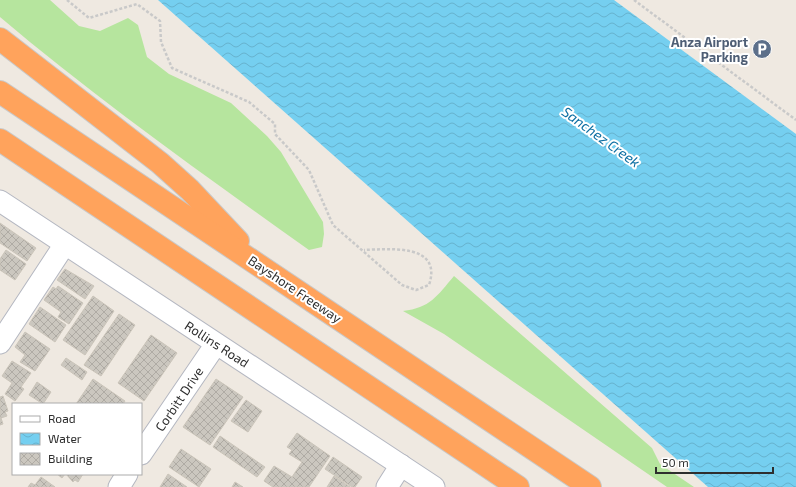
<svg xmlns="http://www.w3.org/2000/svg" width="796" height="487" font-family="'Exo 2',sans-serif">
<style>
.grass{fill:#b6e59e}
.water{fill:url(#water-waves)}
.building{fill:url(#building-cross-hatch);stroke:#cbc5ba}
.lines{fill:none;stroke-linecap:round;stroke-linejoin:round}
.minor-casing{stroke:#b4b7c1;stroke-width:23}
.highway-casing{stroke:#c9c9c9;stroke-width:24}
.path{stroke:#c9c9c9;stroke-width:2.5;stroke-dasharray:3 2;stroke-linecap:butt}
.minor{stroke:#fff;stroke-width:21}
.highway{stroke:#ffa35c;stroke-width:22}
.labels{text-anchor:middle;stroke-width:4;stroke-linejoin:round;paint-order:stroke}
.service-label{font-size:13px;font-weight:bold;fill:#4e5e75;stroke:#fff;text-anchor:end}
.street-label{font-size:13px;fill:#2e2e2e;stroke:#fff}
.water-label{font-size:14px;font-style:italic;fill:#0d6fa3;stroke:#fff}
</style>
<defs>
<pattern id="water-waves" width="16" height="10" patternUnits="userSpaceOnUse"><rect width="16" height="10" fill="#75cff0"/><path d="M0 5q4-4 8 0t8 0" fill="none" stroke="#66b2ce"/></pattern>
<pattern id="building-cross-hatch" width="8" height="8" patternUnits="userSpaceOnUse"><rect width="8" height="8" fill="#cbc7bf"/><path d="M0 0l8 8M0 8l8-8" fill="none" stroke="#afaba4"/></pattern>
</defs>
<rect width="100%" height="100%" fill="#efe9e1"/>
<g class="grass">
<path d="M0 0H50L79 26 100 31 128 18 138 25 147 57 169 74 231 103 267 136 281 152 323 222 324 234 322 247 309 250C204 175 98 100 0 17Z"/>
<path d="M454 276 652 448 660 464 694 487H667L444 334 403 311C430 308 437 296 454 276Z"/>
</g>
<polygon class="water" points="158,0 614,0 796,134 796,487 708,487"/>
<g class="building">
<polygon points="0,223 36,248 27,261 0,243"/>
<polygon points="6,250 26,264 15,280 0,270 0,259"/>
<polygon points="65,269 94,286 85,299 57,280"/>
<polygon points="58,286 83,303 69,324 58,317 61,312 44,300 53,287 56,289"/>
<polygon points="93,296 114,311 85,355 63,340"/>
<polygon points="40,307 66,325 55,342 29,324"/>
<polygon points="119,314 135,325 101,376 84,365"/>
<polygon points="25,332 50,349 35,371 20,362 25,355 15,347"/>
<polygon points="151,335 177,353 144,401 118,383"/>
<polygon points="66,358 87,372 82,380 61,365"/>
<polygon points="12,361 31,373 21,387 24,389 15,401 5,394 12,383 2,376"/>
<polygon points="93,379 125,401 123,404 76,404"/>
<polygon points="216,379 243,397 210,445 183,427"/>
<polygon points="37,382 51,392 43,404 29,395"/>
<polygon points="3,396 8,411 5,412 7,416 1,418 3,424 0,425 0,397"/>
<polygon points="246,400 262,411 248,432 231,421"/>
<polygon points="297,433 330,456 309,487 273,487 264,481 274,466 292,477 302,462 289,454 292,450 287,447"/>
<polygon points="220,436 265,467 257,477 213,447"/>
<polygon points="181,449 211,469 199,487 169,467"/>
<polygon points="333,457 362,477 355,487 352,487 325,469"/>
<polygon points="57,474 65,474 62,478"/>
<polygon points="66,474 83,474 78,482 75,480 73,482"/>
<polygon points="168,474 187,487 160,487"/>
<polygon points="334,476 350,487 327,487"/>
<polygon points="41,477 55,487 28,487 31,483 35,485"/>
<polygon points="235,482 243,487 232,487"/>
</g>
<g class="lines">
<defs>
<g id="minor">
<polyline points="0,201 434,487"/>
<polyline points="0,343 65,244"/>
<polyline points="141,454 216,344"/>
<polyline points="119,487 127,474"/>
<polyline points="387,487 401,465"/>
</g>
<g id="highway">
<polyline points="0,39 160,163 190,190 238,241"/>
<polyline points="0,92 590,487"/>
<polyline points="0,140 518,487"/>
</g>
</defs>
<use href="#minor" class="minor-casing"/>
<use href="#highway" class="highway-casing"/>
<g class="path">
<path d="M67 0 89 18 137 4 160 21 161 42 172 68 249 102 275 124V134L309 170 333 225 402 285 416 290 429 285C443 243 389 249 364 250"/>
<polyline points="634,0 796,120"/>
</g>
<use href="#minor" class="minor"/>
<use href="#highway" class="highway"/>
</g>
<defs>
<symbol id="parking-disc" viewBox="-11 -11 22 22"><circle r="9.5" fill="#5c6f8a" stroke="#fff"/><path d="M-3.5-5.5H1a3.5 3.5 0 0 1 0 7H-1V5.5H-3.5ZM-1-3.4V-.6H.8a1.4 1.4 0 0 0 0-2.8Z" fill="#fff"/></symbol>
</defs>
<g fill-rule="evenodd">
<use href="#parking-disc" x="751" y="38" width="22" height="22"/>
</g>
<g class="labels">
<g class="service-label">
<text x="748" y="47">Anza Airport<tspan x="748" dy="15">Parking</tspan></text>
</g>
<g class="street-label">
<text transform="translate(295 289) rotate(34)" y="5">Bayshore Freeway</text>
<text transform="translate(217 344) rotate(33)" y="5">Rollins Road</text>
<text transform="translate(179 399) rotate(-56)" y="5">Corbitt Drive</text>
</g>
<g class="water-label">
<text transform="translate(601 137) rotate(36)" y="5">Sanchez Creek</text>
</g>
</g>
<rect x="12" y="403" width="130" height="72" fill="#ffffff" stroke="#ababab"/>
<rect x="20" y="416" width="20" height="6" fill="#ffffff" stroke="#ababab"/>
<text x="48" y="423" font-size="12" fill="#2e2e2e">Road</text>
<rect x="20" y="433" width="20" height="12" fill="url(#water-waves)" stroke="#ababab"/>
<text x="48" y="443" font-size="12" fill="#2e2e2e">Water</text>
<rect x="20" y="453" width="20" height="12" fill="url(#building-cross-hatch)" stroke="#ababab"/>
<text x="48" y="463" font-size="12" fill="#2e2e2e">Building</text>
<path d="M656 467v6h117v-6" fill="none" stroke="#2e2e2e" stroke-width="2"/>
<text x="662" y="467" font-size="12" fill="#2e2e2e" stroke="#ffffff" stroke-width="3" paint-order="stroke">50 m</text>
</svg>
